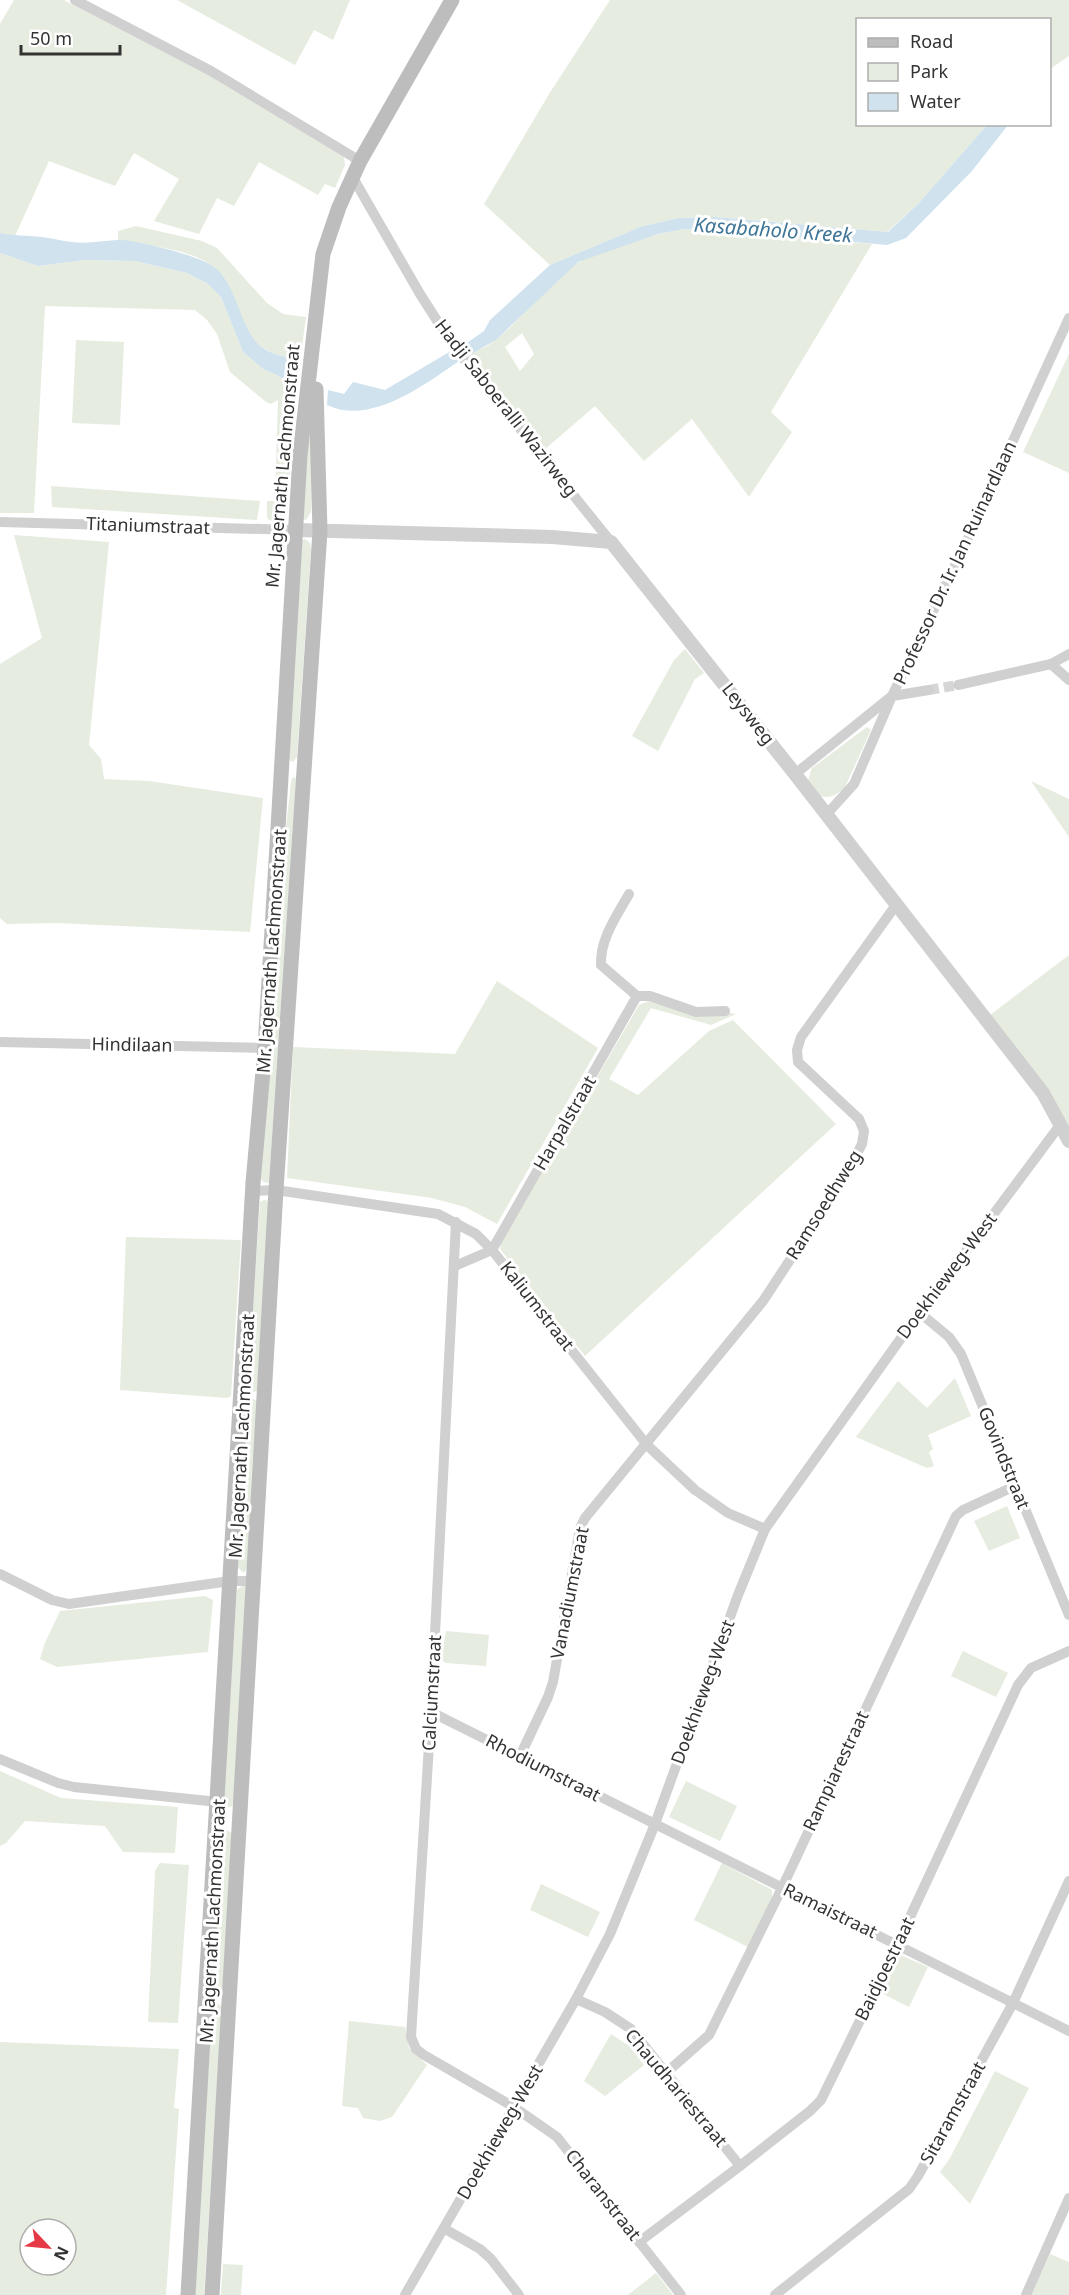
<svg xmlns="http://www.w3.org/2000/svg" width="1069" height="2295" font-family="'Noto Sans',sans-serif">
<style>
.green{fill:#e6ecdf;fill-rule:evenodd}
.water{fill:#cfe2ee}
.lines{fill:none;stroke-linecap:round;stroke-linejoin:round}
.minor-tunnel{stroke:#d6d6d6;stroke-width:10;stroke-dasharray:10 5;stroke-linecap:butt}
.minor{stroke:#d0d0d0;stroke-width:10}
.tertiary{stroke:#d0d0d0;stroke-width:14}
.secondary{stroke:#bdbdbd;stroke-width:15}
.labels{text-anchor:middle;stroke-width:6;stroke-linejoin:round;paint-order:stroke}
.street-label{font-size:18px;fill:#333;stroke:#fff}
.water-label{font-size:20px;font-style:italic;fill:#3f7597;stroke:#fff}
</style>
<rect width="100%" height="100%" fill="#fff"/>
<g class="green">
<polygon points="14,0 64,0 208,75 344,157 345,165 335,188 325,184 318,195 259,162 234,206 217,198 199,234 154,221 179,179 134,153 115,186 49,161 15,236 0,233 0,24"/>
<polygon points="177,0 350,0 333,40 314,30 295,65"/>
<polygon points="610,0 1069,0 1069,56 1050,69 1050,20 858,20 858,124 987,125 918,204 887,232 715,217 678,218 640,227 550,265 484,204 549,94"/>
<path d="M136 226 202 241 217 248 267 303 283 314 306 317 300 361C289 358 275 355 265 349 238 334 240 289 215 268 193 249 146 245 118 240V231Z"/>
<path d="M685 229 756 233 872 244 771 412 792 432 749 497 692 419 644 461 595 406 544 450 465 353C503 353 545 279 579 262 608 247 653 234 685 229ZM522 333 534 354 520 371 505 347Z"/>
<polygon points="0,253 38,266 84,260 135,261 187,273 208,284 221,297 243,352 263,369 277,375 293,386 298,376 288,503 282,518 271,521 267,518 267,501 275,501 278,400 271,404 266,402 230,372 217,334 207,320 195,310 45,306 34,513 0,513"/>
<polygon points="76,340 124,342 120,425 72,423"/>
<polygon points="1069,354 1069,473 1023,452"/>
<polygon points="313,437 311,512 306,520 303,519 308,439"/>
<polygon points="51,486 260,501 257,520 52,507"/>
<polygon points="14,535 109,542 89,745 101,759 104,779 149,781 263,798 250,932 58,923 7,924 0,918 0,664 42,638"/>
<polygon points="305,539 310,543 311,549 297,757 293,762 288,759 302,540"/>
<polygon points="685,649 704,673 695,679 658,751 632,736 674,660"/>
<path d="M867 727 871 730 845 787C838 794 831 799 820 796L808 780 812 768Z"/>
<polygon points="294,777 296,779 269,1182 267,1183 262,1181 261,1178 263,1135 284,843 291,783 292,778"/>
<polygon points="1031,781 1069,799 1069,837"/>
<polygon points="1069,955 1069,1132 990,1015"/>
<polygon points="497,981 598,1048 497,1224 465,1207 432,1198 287,1178 293,1047 455,1054"/>
<polygon points="649,1001 736,1014 711,1025 651,1008 609,1079 638,1095 709,1031 733,1020 836,1124 585,1356 500,1249 502,1240 639,1005"/>
<polygon points="264,1200 269,1201 257,1391 252,1392 248,1387 260,1202"/>
<polygon points="126,1237 241,1240 231,1396 227,1398 120,1390"/>
<polygon points="955,1378 971,1416 928,1435 933,1449 929,1452 934,1466 927,1468 856,1437 898,1381 927,1408"/>
<polygon points="254,1399 258,1402 252,1466 248,1566 244,1573 237,1567 248,1401"/>
<polygon points="1007,1506 1020,1538 989,1551 974,1521"/>
<polygon points="243,1585 247,1587 234,1802 232,1806 227,1808 223,1804 237,1590"/>
<polygon points="205,1596 213,1600 208,1652 57,1667 40,1659 45,1643 60,1611"/>
<polygon points="446,1631 489,1635 486,1666 446,1663 441,1660"/>
<polygon points="963,1651 1008,1673 996,1697 951,1676"/>
<polygon points="0,1771 61,1798 178,1807 175,1853 123,1852 105,1826 25,1821 6,1843 0,1846"/>
<polygon points="686,1781 737,1806 720,1841 669,1817"/>
<polygon points="225,1829 232,1833 223,1985 222,1989 214,1989 213,1985 222,1836"/>
<polygon points="160,1863 189,1865 178,2023 148,2022 155,1871"/>
<polygon points="722,1863 772,1890 772,1897 748,1947 694,1920"/>
<polygon points="541,1884 600,1912 588,1937 530,1910"/>
<polygon points="898,1954 928,1967 909,2007 879,1992"/>
<polygon points="215,2003 218,2003 222,2008 204,2295 193,2295 213,2004"/>
<polygon points="349,2021 405,2027 409,2048 427,2065 392,2117 380,2121 363,2118 358,2108 342,2106"/>
<polygon points="611,2034 629,2046 644,2065 605,2096 584,2081"/>
<path d="M0 2042 179 2049 174 2108 179 2109 166 2295H0ZM30 2229H66V2265H30Z"/>
<polygon points="995,2071 1029,2088 970,2204 940,2172 950,2158"/>
<polygon points="1050,2254 1069,2262 1069,2295 1031,2295"/>
<polygon points="223,2264 243,2265 241,2295 221,2295"/>
<polygon points="656,2273 673,2295 628,2295"/>
</g>
<g class="water">
<polygon points="987,125 1008,125 972,171 906,238 887,245 756,233 685,229 658,234 578,262 496,340 473,353 465,353 461,347 484,331 490,320 550,265 640,227 678,218 715,217 888,232 918,204"/>
<path d="M0 233C14 236 27 235 41 237 51 238 62 241 72 242 88 244 102 241 117 240 135 239 199 256 213 266 240 286 239 335 266 350 276 355 289 358 300 361L298 376 293 386 277 375 263 369 243 352 221 297 208 284 187 273 135 261 84 260 38 266 0 253Z"/>
<path d="M451 351 459 361C424 385 370 426 327 405L328 390 344 394 353 382 385 390Z"/>
</g>
<g class="lines">
<polyline class="minor-tunnel" points="929,690 958,685"/>
<g class="minor">
<polyline points="75,0 211,71 360,161"/>
<polyline points="352,176 420,294 452,344 611,542"/>
<polyline points="0,522 296,530"/>
<polyline points="1051,664 1069,680"/>
<polyline points="958,685 1051,664 1069,654"/>
<polyline points="795,774 892,696 974,526 1069,318"/>
<polyline points="826,815 854,784 892,696 929,690"/>
<path d="M629 894C616 917 600 939 601 965L637 996H650L696 1012 725 1011"/>
<polyline points="0,1042 265,1048"/>
<polyline points="253,1191 276,1190 438,1214 476,1234 492,1250 647,1445 695,1490 728,1513 765,1529"/>
<polyline points="456,1222 431,1712 411,2037 416,2049 424,2055 514,2107 557,2137 681,2295"/>
<polyline points="455,1266 492,1250 637,996"/>
<polyline points="920,1313 949,1337 961,1354 1069,1615"/>
<polyline points="0,1574 52,1600 69,1604 230,1581 254,1581"/>
<polyline points="431,1712 1069,2031"/>
<polyline points="520,1756 548,1697 553,1682 580,1528 585,1518 763,1301 847,1173 862,1144 864,1131 859,1119 798,1062 797,1050 801,1037 896,905"/>
<polyline points="0,1759 58,1783 74,1787 218,1802"/>
<polyline points="576,1999 605,2012 631,2029 740,2166"/>
<polyline points="667,2072 709,2035 782,1888 956,1516 963,1510 1015,1486"/>
<polyline points="445,2229 480,2249 491,2259 519,2295"/>
<polyline points="639,2242 740,2166 810,2111 821,2100 897,1945 1018,1685 1031,1668 1069,1651"/>
<polyline points="405,2295 576,1999 610,1934 655,1824 738,1595 765,1529 899,1341 1060,1125"/>
<polyline points="775,2295 909,2189 918,2176 1013,2003 1069,1881"/>
<polyline points="1026,2295 1069,2198"/>
</g>
<polyline class="tertiary" points="296,530 552,537 611,542 795,774 1043,1093 1069,1141"/>
<g class="secondary">
<polyline points="188,2295 253,1183 265,1048 300,455 323,254 339,207 360,161 452,0"/>
<polyline points="212,2295 276,1190 320,531 316,389"/>
</g>
</g>
<g class="labels">
<g class="street-label">
<text transform="translate(506 408) rotate(52)" y="6">Hadji Saboeralli Wazirweg</text>
<text transform="translate(283 466) rotate(-85)" y="6">Mr. Jagernath Lachmonstraat</text>
<text transform="translate(148 526) rotate(2)" y="6">Titaniumstraat</text>
<text transform="translate(955 563) rotate(-65)" y="6">Professor Dr. Ir. Jan Ruinardlaan</text>
<text transform="translate(748 714) rotate(52)" y="6">Leysweg</text>
<text transform="translate(272 951) rotate(-86)" y="6">Mr. Jagernath Lachmonstraat</text>
<text transform="translate(132 1045) rotate(1)" y="6">Hindilaan</text>
<text transform="translate(565 1123) rotate(-60)" y="6">Harpalstraat</text>
<text transform="translate(824 1205) rotate(-58)" y="6">Ramsoedhweg</text>
<text transform="translate(947 1276) rotate(-53)" y="6">Doekhieweg-West</text>
<text transform="translate(537 1306) rotate(52)" y="6">Kaliumstraat</text>
<text transform="translate(242 1436) rotate(-87)" y="6">Mr. Jagernath Lachmonstraat</text>
<text transform="translate(1004 1458) rotate(68)" y="6">Govindstraat</text>
<text transform="translate(570 1593) rotate(-79)" y="6">Vanadiumstraat</text>
<text transform="translate(703 1692) rotate(-70)" y="6">Doekhieweg-West</text>
<text transform="translate(432 1693) rotate(-87)" y="6">Calciumstraat</text>
<text transform="translate(543 1768) rotate(27)" y="6">Rhodiumstraat</text>
<text transform="translate(836 1771) rotate(-65)" y="6">Rampiarestraat</text>
<text transform="translate(830 1911) rotate(26)" y="6">Ramaistraat</text>
<text transform="translate(213 1921) rotate(-87)" y="6">Mr. Jagernath Lachmonstraat</text>
<text transform="translate(885 1969) rotate(-64)" y="6">Baidjoestraat</text>
<text transform="translate(676 2088) rotate(50)" y="6">Chaudhariestraat</text>
<text transform="translate(953 2113) rotate(-61)" y="6">Sitaramstraat</text>
<text transform="translate(500 2132) rotate(-60)" y="6">Doekhieweg-West</text>
<text transform="translate(603 2195) rotate(52)" y="6">Charanstraat</text>
</g>
<g class="water-label">
<text transform="translate(773 230) rotate(4)" y="7">Kasabaholo Kreek</text>
</g>
</g>
<rect x="856" y="18" width="195" height="108" fill="#ffffff" stroke="#adadad" stroke-width="1.5"/>
<rect x="868" y="38" width="30" height="9" fill="#bdbdbd" stroke="#adadad" stroke-width="1.5"/>
<text x="910" y="48" font-size="18" fill="#333333">Road</text>
<rect x="868" y="63" width="30" height="18" fill="#e6ecdf" stroke="#adadad" stroke-width="1.5"/>
<text x="910" y="78" font-size="18" fill="#333333">Park</text>
<rect x="868" y="93" width="30" height="18" fill="#cfe2ee" stroke="#adadad" stroke-width="1.5"/>
<text x="910" y="108" font-size="18" fill="#333333">Water</text>
<g transform="translate(48 2247) rotate(116)"><circle r="28" fill="#ffffff" stroke="#adadad" stroke-width="1.5"/>
<path d="M0-4.5L10 22L0 15L-10 22Z" fill="#e63946"/>
<text y="-9" font-size="16" font-weight="bold" text-anchor="middle" fill="#333333">N</text>
</g>
<path d="M21 45v9h99v-9" fill="none" stroke="#333333" stroke-width="3"/>
<text x="30" y="45" font-size="18" fill="#333333" stroke="#ffffff" stroke-width="4.5" paint-order="stroke">50 m</text>
</svg>
